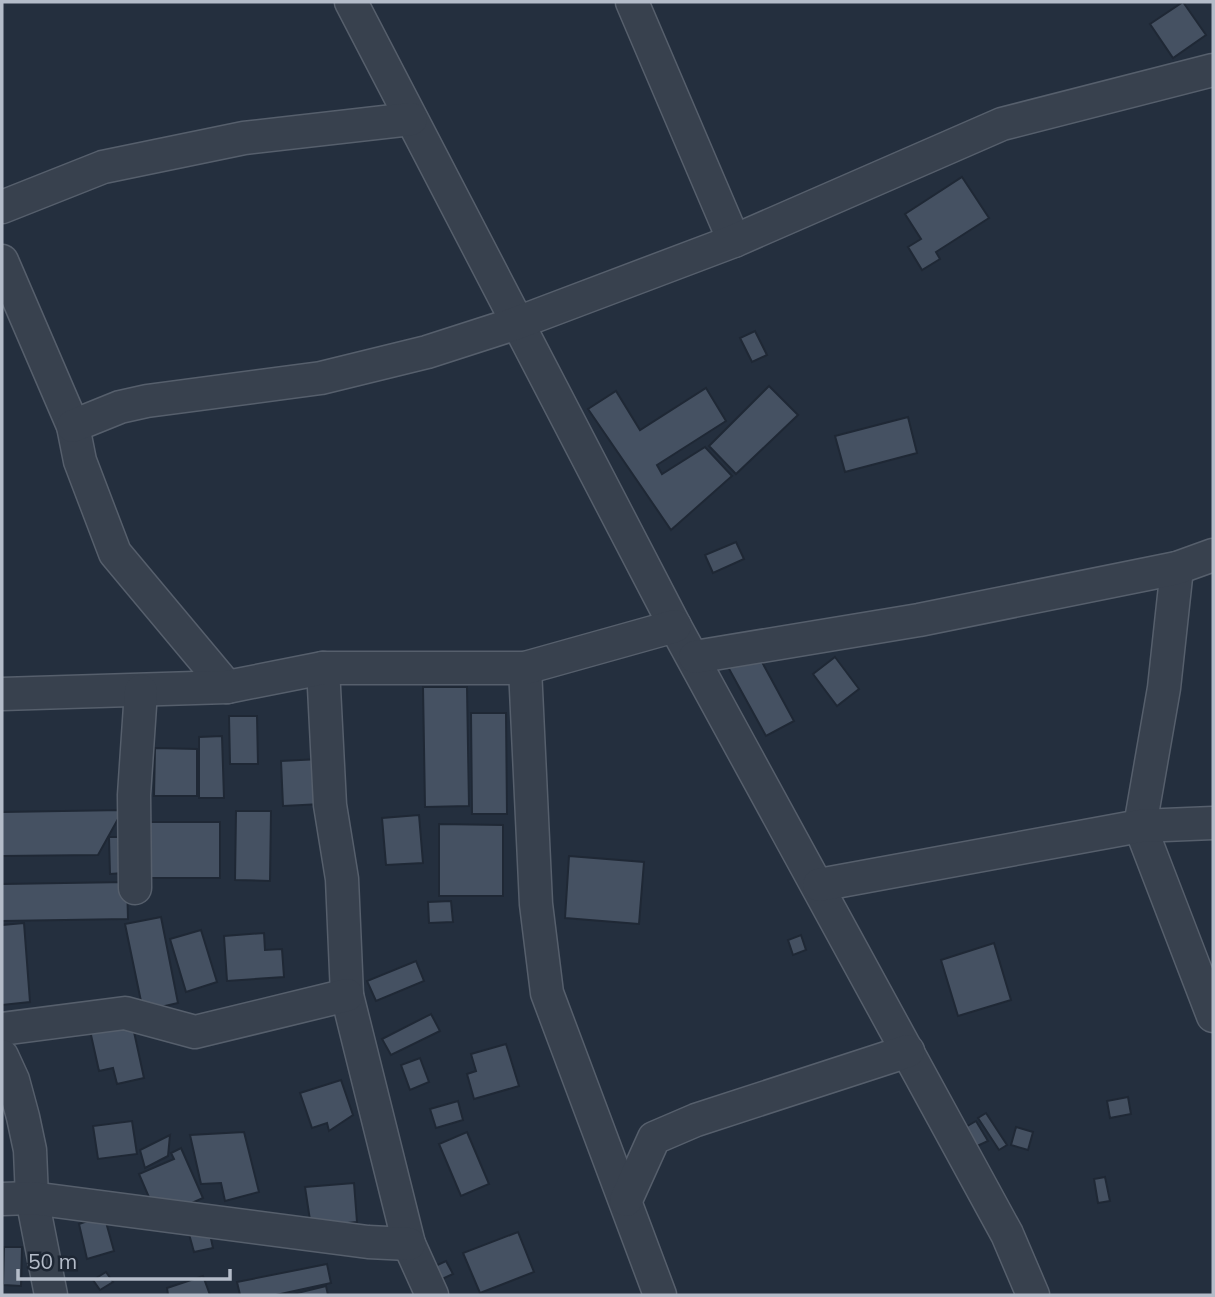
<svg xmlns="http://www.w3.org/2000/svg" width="1215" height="1297" font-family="Mulish,sans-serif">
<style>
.building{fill:#455162;stroke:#1f2835;stroke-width:2}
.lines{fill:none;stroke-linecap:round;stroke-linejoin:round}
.minor-casing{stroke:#565f6c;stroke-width:35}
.minor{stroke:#38414e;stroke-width:32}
</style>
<rect width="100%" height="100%" fill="#242f3e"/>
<g class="building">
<polygon points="1183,2 1206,35 1173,58 1150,24"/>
<polygon points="962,177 989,218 936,252 940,259 922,270 908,247 921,239 905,214"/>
<polygon points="755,331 767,355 752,362 740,338"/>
<polygon points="769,386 798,415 736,474 709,446"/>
<polygon points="706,388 726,421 657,465 662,474 705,447 732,476 671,530 588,409 616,391 640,430"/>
<polygon points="908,417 917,453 845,472 835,436"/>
<polygon points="736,542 744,559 713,573 705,555"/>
<polygon points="756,651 794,721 766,736 728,667"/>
<polygon points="835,657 859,689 837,706 813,674"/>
<polygon points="423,687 467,687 469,806 425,807"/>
<polygon points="471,713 506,713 507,814 472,814"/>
<polygon points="229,716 257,716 258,764 230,764"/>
<polygon points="222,736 224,798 199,798 199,737"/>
<polygon points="155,748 197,749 197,796 154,796"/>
<polygon points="320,759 322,804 283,806 281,761"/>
<polygon points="123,810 98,855 2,856 2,812"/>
<polygon points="236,811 271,811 270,881 235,880"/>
<polygon points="419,815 423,863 386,865 382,818"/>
<rect x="138" y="822" width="82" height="56"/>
<polygon points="439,824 503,825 503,896 439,896"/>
<polygon points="109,837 123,837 124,873 110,874"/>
<polygon points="569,856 644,862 639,924 565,918"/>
<polygon points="127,882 128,919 2,921 2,884"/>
<polygon points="451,901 453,922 429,923 428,902"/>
<polygon points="161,917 178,1003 143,1011 125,924"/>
<polygon points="24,923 30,1002 2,1005 2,925"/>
<polygon points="201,930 217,982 186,992 170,939"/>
<polygon points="264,933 265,950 282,949 284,977 227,981 224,936"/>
<polygon points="801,935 806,950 793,955 788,940"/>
<polygon points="994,943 1011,1000 958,1016 941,960"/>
<polygon points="416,961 424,981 376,1001 367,981"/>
<polygon points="431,1014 440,1031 391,1055 382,1039"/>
<polygon points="131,1018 144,1078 117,1084 113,1068 99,1071 89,1026"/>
<polygon points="506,1044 519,1086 474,1099 467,1074 476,1071 471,1054"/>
<polygon points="420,1058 429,1082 410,1090 401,1065"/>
<polygon points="341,1080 353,1115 329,1131 327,1123 312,1128 300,1093"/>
<polygon points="1128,1097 1131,1114 1110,1118 1107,1101"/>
<polygon points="458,1101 463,1120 436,1128 430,1109"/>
<polygon points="986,1113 1007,1145 999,1150 978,1118"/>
<polygon points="132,1121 137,1154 98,1159 93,1126"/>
<polygon points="976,1121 988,1141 975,1147 964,1128"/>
<polygon points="1016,1127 1033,1132 1028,1150 1011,1145"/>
<polygon points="244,1132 259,1192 225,1201 221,1183 201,1184 190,1135"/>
<polygon points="467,1132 489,1184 461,1196 439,1144"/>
<polygon points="170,1135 168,1156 145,1168 140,1150"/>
<polygon points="181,1148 203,1198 172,1212 154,1209 139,1174 174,1159 171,1153"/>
<polygon points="1105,1177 1110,1201 1098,1203 1094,1179"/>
<polygon points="354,1183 357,1222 311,1227 305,1187"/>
<polygon points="104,1215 114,1251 87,1259 79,1224"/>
<polygon points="209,1229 213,1248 194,1252 189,1234"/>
<polygon points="518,1232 534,1272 480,1293 463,1253"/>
<polygon points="4,1247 22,1247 21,1286 3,1285"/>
<polygon points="446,1261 453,1274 440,1280 433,1267"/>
<polygon points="327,1264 331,1283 276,1295 240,1295 237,1282"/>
<polygon points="106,1272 113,1282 100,1290 93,1280"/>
<polygon points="203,1276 210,1295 168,1295 167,1288"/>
<polygon points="326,1286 328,1295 289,1295"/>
</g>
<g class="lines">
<defs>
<g id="minor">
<polyline points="351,2 675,626 1007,1234 1033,1295"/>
<polyline points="632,2 734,241"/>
<polyline points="2,207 103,167 244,138 411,119"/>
<polyline points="2,261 73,426 80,461 115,553 227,687"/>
<polyline points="73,426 120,407 147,401 321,378 427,352 517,323 734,241 1002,124 1213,70"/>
<polyline points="1177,568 1164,688 1140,826 1213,1016"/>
<polyline points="695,657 919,620 1177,568 1213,555"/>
<polyline points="323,668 330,805 342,879 347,995 409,1244 432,1295"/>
<polyline points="525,668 536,904 547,993 660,1295"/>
<polyline points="2,694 227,687 323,668 525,668 675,626"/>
<polyline points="819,885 1140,826 1213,823"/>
<polyline points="135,888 134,795 141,691"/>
<polyline points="2,1029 125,1013 195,1032 347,995"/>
<polyline points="2,1056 13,1080 23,1117 30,1150 32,1198 51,1295"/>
<polyline points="2,1199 32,1198 368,1242 409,1244"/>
<polyline points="626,1200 654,1138 696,1120 908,1051"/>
</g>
</defs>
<use href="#minor" class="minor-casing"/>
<use href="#minor" class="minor"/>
</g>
<rect width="1215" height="1297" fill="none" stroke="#b4bcc9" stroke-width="7"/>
<path d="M18 1269v10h212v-10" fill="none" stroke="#b4bcc9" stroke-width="3.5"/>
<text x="28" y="1269" font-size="21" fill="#b4bcc9" stroke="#1d2633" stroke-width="5" paint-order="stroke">50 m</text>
</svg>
